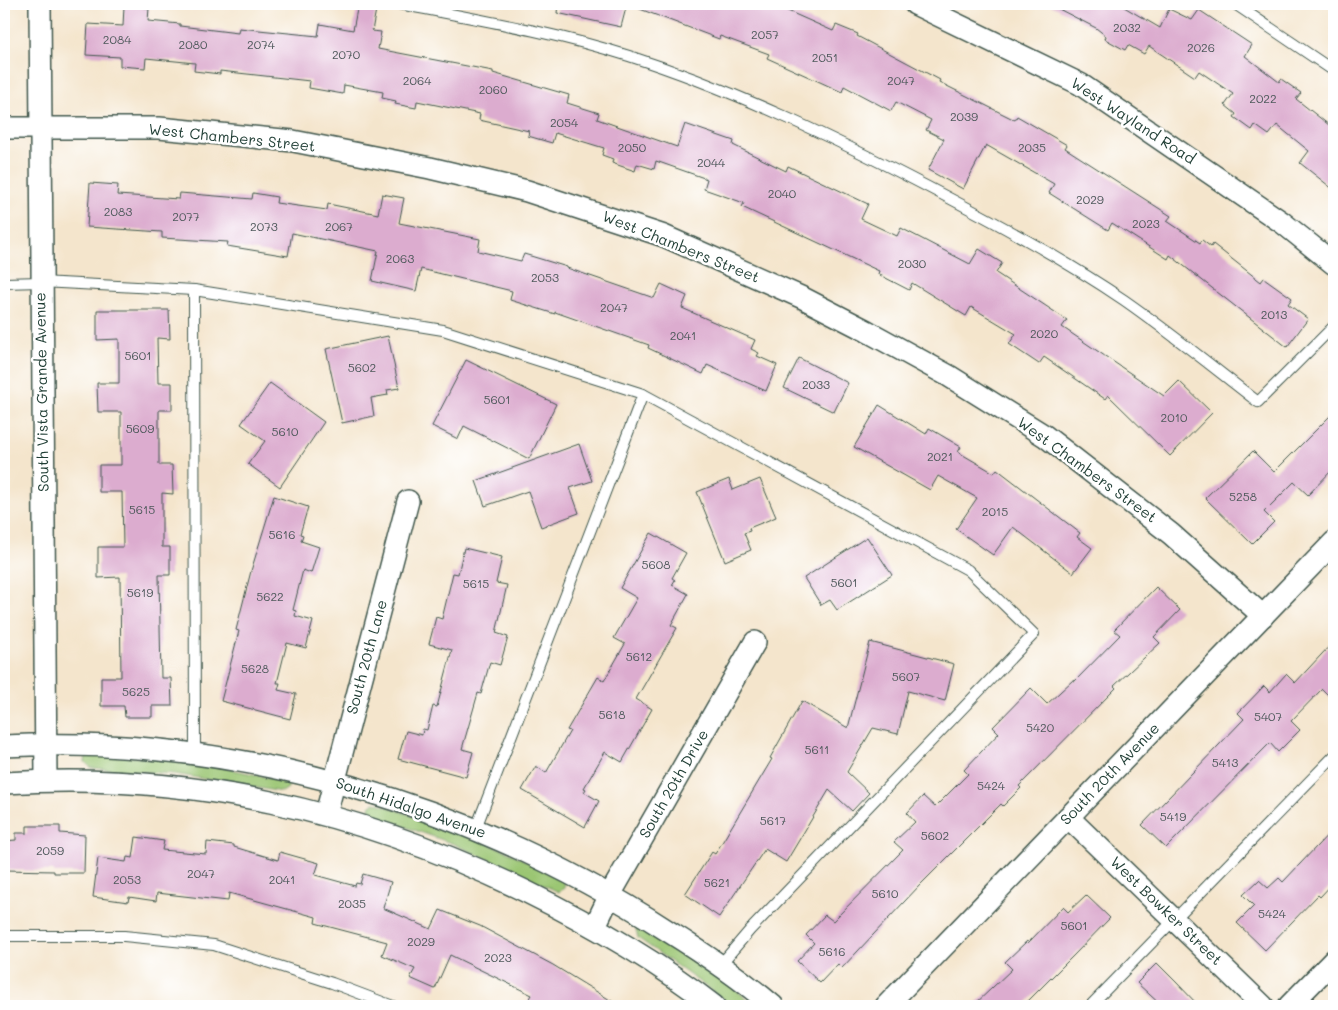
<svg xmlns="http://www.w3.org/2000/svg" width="1338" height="1010" font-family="Mali,sans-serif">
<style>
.green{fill:#9bc673;stroke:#5d8254}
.building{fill:#dcaccf}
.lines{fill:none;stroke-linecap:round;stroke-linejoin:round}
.service-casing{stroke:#3f564b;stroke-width:12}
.minor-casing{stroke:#3f564b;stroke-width:24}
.service{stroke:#fff;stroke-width:10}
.minor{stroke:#fff;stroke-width:21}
.labels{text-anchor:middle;stroke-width:5;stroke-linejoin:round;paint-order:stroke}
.number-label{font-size:12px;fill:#4e595b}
.street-label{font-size:15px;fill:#1f3d34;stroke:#fff}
</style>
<rect width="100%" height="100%" fill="#fff"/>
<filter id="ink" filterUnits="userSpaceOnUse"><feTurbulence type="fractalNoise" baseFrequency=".02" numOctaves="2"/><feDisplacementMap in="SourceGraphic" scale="10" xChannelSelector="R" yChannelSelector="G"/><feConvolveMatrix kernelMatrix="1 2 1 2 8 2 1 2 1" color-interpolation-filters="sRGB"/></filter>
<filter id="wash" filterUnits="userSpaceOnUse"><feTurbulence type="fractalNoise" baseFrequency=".0096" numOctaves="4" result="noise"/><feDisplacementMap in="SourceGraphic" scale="20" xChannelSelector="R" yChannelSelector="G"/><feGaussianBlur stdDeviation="1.12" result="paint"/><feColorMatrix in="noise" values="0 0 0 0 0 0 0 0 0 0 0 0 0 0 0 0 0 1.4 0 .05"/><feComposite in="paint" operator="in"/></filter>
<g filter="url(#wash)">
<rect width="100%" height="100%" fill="#f4e5cc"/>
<g class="green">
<polygon points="90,754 199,762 288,782 288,788 282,792 175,774 91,768 85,762 86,756"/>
<polygon points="375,802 507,851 565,882 564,888 559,892 454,844 372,815 370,806"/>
<polygon points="641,926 711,970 756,1006 733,1006 638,938 636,930"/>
</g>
<g id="blocks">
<g class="building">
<polygon points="358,4 377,4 372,31 381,32 378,49 493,71 493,73 569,95 567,103 599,113 597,119 677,147 685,124 734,141 733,145 786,171 788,166 868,204 861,219 897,236 901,228 970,264 979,249 1002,263 996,273 1067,320 1062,327 1164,396 1179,381 1212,413 1170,456 1108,395 1105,399 1044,357 1039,364 1009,344 1016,334 971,307 966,316 912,283 909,290 878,274 879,271 742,207 744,203 704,189 707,179 656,161 654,169 637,164 635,171 612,163 613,159 602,155 604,148 555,133 552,143 528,136 529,131 479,120 480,114 417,101 416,108 395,104 396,101 382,98 383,92 344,85 343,94 309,88 310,81 220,71 220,74 194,71 195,63 146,58 145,68 120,66 120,57 86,55 88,24 123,26 124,6 149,8 148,21 180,24 180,26 238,33 239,28 318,36 320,24 353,30"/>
<polygon points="558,4 627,4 621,27 557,13"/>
<polygon points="633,4 772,4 833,31 836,25 858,34 857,36 940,80 939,82 1015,120 1017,116 1067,145 1065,148 1171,216 1167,221 1200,243 1202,240 1211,247 1213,244 1261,282 1264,278 1292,298 1288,304 1308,319 1287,347 1170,255 1168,259 1112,223 1108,230 1049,193 1054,184 986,145 963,189 928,170 944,139 926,130 931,120 896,102 891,111 844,86 842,92 767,58 769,54 720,36 719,39 632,6"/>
<polygon points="1049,4 1119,4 1160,28 1169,9 1192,20 1199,10 1252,45 1245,56 1279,82 1281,79 1301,93 1296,99 1334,129 1334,190 1300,163 1309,151 1277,125 1269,135 1255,125 1252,130 1234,117 1236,114 1225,105 1233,94 1199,71 1195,77 1149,46 1144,54 1128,45 1125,50 1105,39 1106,36 1096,28"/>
<polygon points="90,183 118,185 117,195 179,199 180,193 252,199 253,193 277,197 276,203 327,210 328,204 378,214 382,194 404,198 399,223 480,239 478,251 521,261 524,254 567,267 567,268 654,298 661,284 687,296 682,308 755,340 751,349 759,353 757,356 777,365 766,391 707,365 703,374 648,348 649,345 555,312 555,314 510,300 512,291 421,269 416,291 372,281 378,251 292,233 288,256 227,246 228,242 162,238 162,232 87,227"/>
<polygon points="97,310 169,310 170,339 157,338 158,383 172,383 172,410 159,410 159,465 172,465 173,494 162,493 162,547 170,547 170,575 159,575 161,678 171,678 172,706 152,706 152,717 125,717 124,706 101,706 101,677 121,677 120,577 98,578 98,547 123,547 122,492 99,492 99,465 121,465 121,412 98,412 97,383 119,383 119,339 97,340"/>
<polygon points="388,336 399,388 387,390 388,395 371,398 374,416 342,423 326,349"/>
<polygon points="799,358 848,383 834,412 784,388"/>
<polygon points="466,360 556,404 529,459 464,426 458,439 432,426"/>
<polygon points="270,383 324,422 280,487 248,464 265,441 241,424"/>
<polygon points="879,405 926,434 929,428 961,447 958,452 994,473 997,469 1080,533 1077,537 1092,548 1073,573 1013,527 993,555 956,529 977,498 938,476 930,490 854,447"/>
<polygon points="1334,412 1334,468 1308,495 1294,482 1264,512 1274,522 1252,544 1205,498 1253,451 1274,472"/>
<polygon points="579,444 592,481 570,488 579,513 541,527 528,491 485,506 476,481"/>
<polygon points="729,479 733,490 760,479 776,517 749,528 750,531 744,533 751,550 725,561 697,492"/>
<polygon points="274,496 308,507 300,534 303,535 301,541 319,547 311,573 303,570 293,610 296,611 295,616 313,621 306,648 287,643 277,683 280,683 278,690 296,694 290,719 221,701 239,631 236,630 251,571"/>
<polygon points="651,533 686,553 672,578 675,580 672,585 688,594 671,625 677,628 636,699 652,709 622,762 605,752 584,788 586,789 584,792 599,801 585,827 522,790 536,766 546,773 570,731 567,730 598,677 604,681 625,644 614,638 637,598 620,588"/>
<polygon points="867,537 892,575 837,610 830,600 821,605 804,578"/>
<polygon points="464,548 502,557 496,583 507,585 496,633 508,637 500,665 490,662 481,694 478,693 462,749 473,752 466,777 398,759 406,731 422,735 423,729 427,730 433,706 437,707 452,650 429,644 436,617 442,619 453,573 458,574"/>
<polygon points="1156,587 1180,610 1154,637 1160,643 1114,686 1116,688 1019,786 1021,788 1003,806 1001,804 920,885 842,968 838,964 820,983 797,961 814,943 806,935 825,915 833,921 903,850 894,842 915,822 907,813 923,796 935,807 968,774 964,770 999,733 993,727 1031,688 1047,704 1073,680 1075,681 1120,635 1114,630"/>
<polygon points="1334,641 1334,701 1322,689 1291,721 1300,730 1278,752 1270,743 1166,848 1142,825 1244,719 1238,713 1264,686 1270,692 1286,674 1295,683"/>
<polygon points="870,642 954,664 945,701 908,691 898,734 873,728 847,772 869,793 852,811 829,790 786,862 765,849 719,917 685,894 712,852 715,854 726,836 772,759 770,758 802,701 848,728"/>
<polygon points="27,826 60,826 60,833 85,835 84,873 54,873 54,871 4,870 4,841 16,840 16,833 27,833"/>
<polygon points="1334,828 1334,882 1320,897 1318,895 1265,950 1237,923 1254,906 1243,895 1259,880 1268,888 1279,878 1283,882"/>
<polygon points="136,837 164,841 162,850 206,854 207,842 234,845 234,847 278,860 280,852 319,863 315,875 355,886 356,883 360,884 363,874 391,882 383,908 431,929 440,910 480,926 553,965 620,1006 525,1006 532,995 450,955 435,989 410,978 415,969 382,955 387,942 315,923 316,917 229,893 228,901 157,893 156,901 129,897 128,902 93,897 98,858 126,862 127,857 133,858"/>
<polygon points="1086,895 1110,918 1074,955 1023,1006 973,1006 1012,969 1005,962 1027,941 1028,943 1063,907 1068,912"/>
<polygon points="1157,963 1176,982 1199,1006 1162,1006 1137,983"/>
</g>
</g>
</g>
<g filter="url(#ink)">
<use href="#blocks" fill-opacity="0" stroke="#3f564b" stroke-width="1"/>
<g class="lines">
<defs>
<g id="service">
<path d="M399 4C476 19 554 32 629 56 732 89 832 137 928 187 995 222 1062 258 1124 300 1170 332 1214 368 1258 402L1334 326"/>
<polyline points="1235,4 1334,71"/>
<polyline points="4,283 41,282 194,290 443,330 643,394 968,570 1034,634 750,930 721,964"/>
<polyline points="194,290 195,755"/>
<polyline points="476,828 643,394"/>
<polyline points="4,936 124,936 214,945 332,983 393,1006"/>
<polyline points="1090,1006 1334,756"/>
</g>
<g id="minor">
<polyline points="40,4 46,780"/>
<polyline points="915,4 1080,84 1283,223 1334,264"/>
<polyline points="4,128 159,128 293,141 430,168 527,191 664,236 803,298 867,331 949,376 1045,436 1171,534 1263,616"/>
<path d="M4 746C237 734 473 804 668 931 705 954 740 978 773 1006"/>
<path d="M4 783C189 771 358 810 525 891 592 924 655 960 714 1006"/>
<polyline points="326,814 408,501"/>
<polyline points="1068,817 1263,1006"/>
<polyline points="595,926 611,893 755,642"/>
<polyline points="886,1006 1334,542"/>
<polyline points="1289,1006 1334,960"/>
</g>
</defs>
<use href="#service" class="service-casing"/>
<use href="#minor" class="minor-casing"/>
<use href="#service" class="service"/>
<use href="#minor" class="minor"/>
</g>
</g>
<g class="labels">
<g class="number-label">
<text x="1127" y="32">2032</text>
<text x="765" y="39">2057</text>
<text x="117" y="44">2084</text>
<text x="193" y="49">2080</text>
<text x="261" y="49">2074</text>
<text x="1201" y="52">2026</text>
<text x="346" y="59">2070</text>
<text x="825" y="62">2051</text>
<text x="417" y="85">2064</text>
<text x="901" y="85">2047</text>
<text x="493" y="94">2060</text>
<text x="1263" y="103">2022</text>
<text x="964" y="121">2039</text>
<text x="564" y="127">2054</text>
<text x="632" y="152">2050</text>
<text x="1032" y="152">2035</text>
<text x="711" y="167">2044</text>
<text x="782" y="198">2040</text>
<text x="1090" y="204">2029</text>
<text x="118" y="216">2083</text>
<text x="186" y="221">2077</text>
<text x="1146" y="228">2023</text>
<text x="264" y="231">2073</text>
<text x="339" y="231">2067</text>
<text x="400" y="263">2063</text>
<text x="912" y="268">2030</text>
<text x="545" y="282">2053</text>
<text x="614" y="312">2047</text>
<text x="1274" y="319">2013</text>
<text x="1044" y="338">2020</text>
<text x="683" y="340">2041</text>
<text x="138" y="360">5601</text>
<text x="362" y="372">5602</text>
<text x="816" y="389">2033</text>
<text x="497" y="404">5601</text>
<text x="1174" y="422">2010</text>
<text x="140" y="433">5609</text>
<text x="285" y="436">5610</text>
<text x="940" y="461">2021</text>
<text x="1243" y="501">5258</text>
<text x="142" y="514">5615</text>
<text x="995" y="516">2015</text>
<text x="282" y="539">5616</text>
<text x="656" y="569">5608</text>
<text x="844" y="587">5601</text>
<text x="476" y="588">5615</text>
<text x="140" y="597">5619</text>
<text x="270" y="601">5622</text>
<text x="639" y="661">5612</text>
<text x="255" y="673">5628</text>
<text x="906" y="681">5607</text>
<text x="136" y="696">5625</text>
<text x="612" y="719">5618</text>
<text x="1268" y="721">5407</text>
<text x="1040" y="732">5420</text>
<text x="817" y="754">5611</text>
<text x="1225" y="767">5413</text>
<text x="991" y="790">5424</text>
<text x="1173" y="821">5419</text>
<text x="773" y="825">5617</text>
<text x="935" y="840">5602</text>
<text x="50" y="855">2059</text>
<text x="201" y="878">2047</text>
<text x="127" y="884">2053</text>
<text x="282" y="884">2041</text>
<text x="717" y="887">5621</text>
<text x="885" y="898">5610</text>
<text x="352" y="908">2035</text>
<text x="1272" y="918">5424</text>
<text x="1074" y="930">5601</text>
<text x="421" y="946">2029</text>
<text x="832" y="956">5616</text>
<text x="498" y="962">2023</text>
</g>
<g class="street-label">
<text transform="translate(1133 121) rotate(33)" y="5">West Wayland Road</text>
<text transform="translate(232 138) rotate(6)" y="5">West Chambers Street</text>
<text transform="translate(681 247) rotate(22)" y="5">West Chambers Street</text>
<text transform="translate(42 392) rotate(-91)" y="5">South Vista Grande Avenue</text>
<text transform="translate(1087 470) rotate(36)" y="5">West Chambers Street</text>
<text transform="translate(367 657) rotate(-75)" y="5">South 20th Lane</text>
<text transform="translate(1110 774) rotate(-46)" y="5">South 20th Avenue</text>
<text transform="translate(674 784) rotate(-60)" y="5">South 20th Drive</text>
<text transform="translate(411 808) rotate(19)" y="5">South Hidalgo Avenue</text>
<text transform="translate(1166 911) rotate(44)" y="5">West Bowker Street</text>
</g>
</g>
<rect width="1338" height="1010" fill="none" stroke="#fff" stroke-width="20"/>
</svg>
